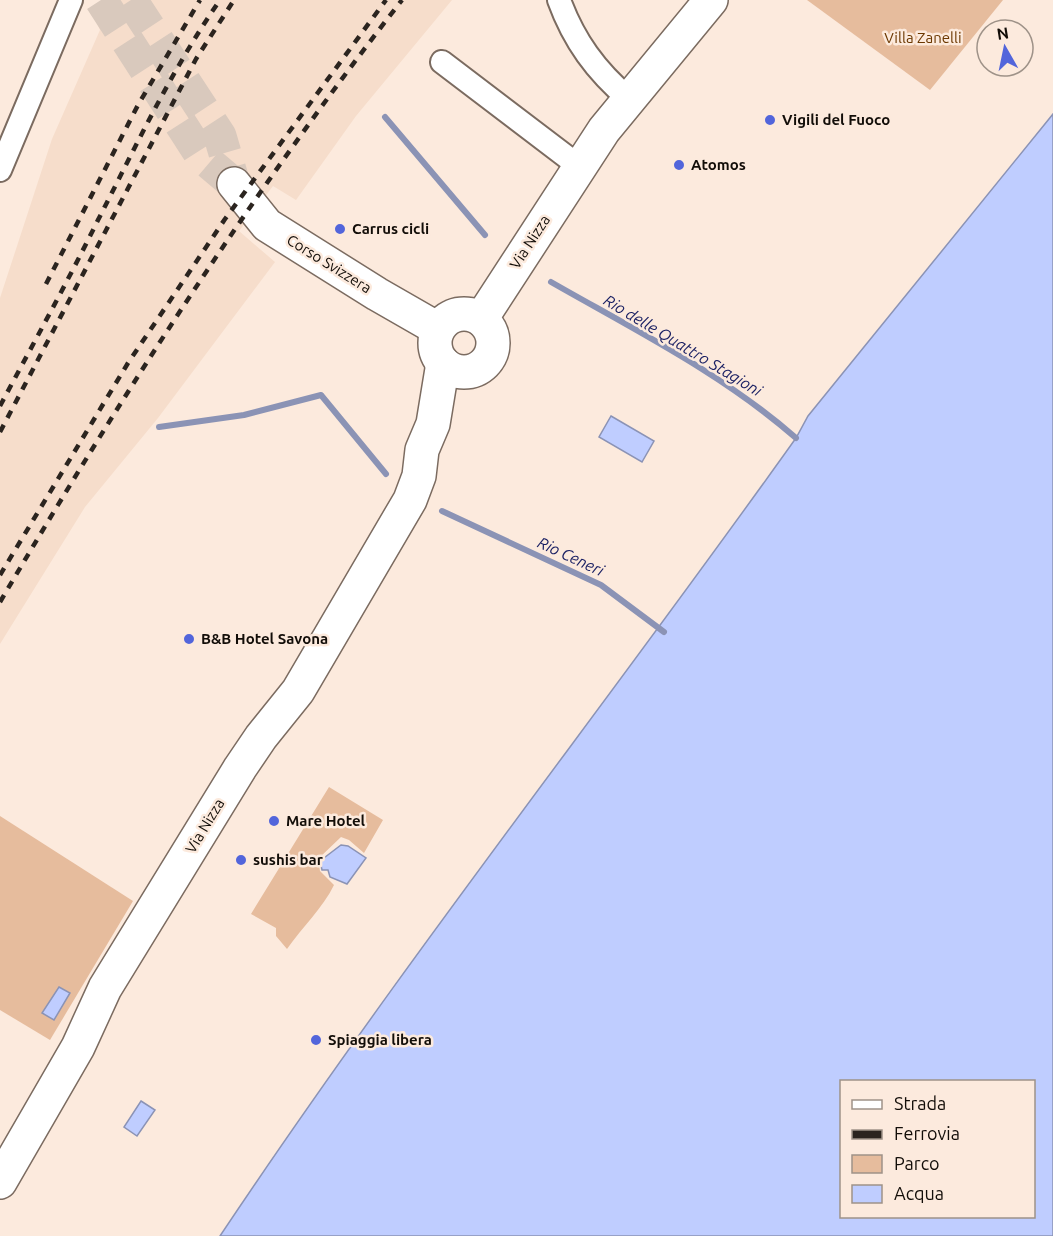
<svg xmlns="http://www.w3.org/2000/svg" width="1053" height="1236" font-family="Ubuntu,sans-serif">
<style>
.built{fill:#f6ddcb}
.green{fill:#e6bc9d}
.water{fill:#bfcdff;stroke:#8b93b5;stroke-width:1.5;fill-rule:evenodd}
.lines{fill:none;stroke-linecap:round;stroke-linejoin:round}
.stream{stroke:#8b93b5;stroke-width:6}
.primary-tunnel{stroke:#d9c9bd;stroke-width:33;stroke-dasharray:33 16;stroke-linecap:butt}
.street-casing{stroke:#7b6b60;stroke-width:26}
.primary-casing{stroke:#7b6b60;stroke-width:36}
.street{stroke:#fff;stroke-width:22}
.primary{stroke:#fff;stroke-width:33}
.rail{stroke:#2b241f;stroke-width:4.5;stroke-dasharray:8 8;stroke-linecap:butt}
.poi-dot{fill:#5265db;stroke:#fceadd;stroke-width:2}
.labels{text-anchor:middle;stroke-width:5;stroke-linejoin:round;paint-order:stroke}
.park-label{font-size:15px;fill:#6c3800;stroke:#fceadd}
.poi-label{font-size:15px;font-weight:bold;fill:#120d08;stroke:#fceadd;text-anchor:start}
.street-label{font-size:15px;fill:#120d08;stroke:#fceadd}
.water-label{font-size:16px;font-style:italic;fill:#181e62;stroke:#fceadd}
</style>
<rect width="100%" height="100%" fill="#fceadd"/>
<polygon class="built" points="103,0 452,0 356,116 296,200 273,186 239,231 275,262 158,418 85,507 0,644 0,298 52,139 100,30 90,9"/>
<g class="green">
<polygon points="807,0 1003,0 930,90"/>
<path d="M329 787 383 820 364 853 349 840 341 837 318 859 320 871 334 885C323 908 302 927 287 949L276 936V928L251 914Z"/>
<polygon points="0,816 133,901 50,1040 0,1010"/>
</g>
<g class="water">
<path d="M1053 114V1236H220C402 963 606 705 796 438L808 416ZM842 1082H1034V1216H842Z"/>
<polygon points="611,416 654,441 642,462 599,437"/>
<polygon points="341,845 348,846 366,858 347,884 330,877 328,870 322,870 320,861"/>
<polygon points="59,987 70,993 54,1020 42,1013"/>
<polygon points="141,1101 155,1110 137,1136 124,1127"/>
</g>
<g class="lines">
<g class="stream">
<polyline points="385,117 485,235"/>
<path d="M551 282C635 330 723 374 796 438"/>
<polyline points="159,427 244,415 321,395 386,474"/>
<polyline points="442,511 601,585 664,632"/>
</g>
<g class="primary-tunnel">
<polyline points="101,0 202,157 234,184"/>
<polyline points="131,0 220,136 234,184"/>
</g>
<defs>
<g id="street">
<path d="M559 0C574 41 596 71 629 99"/>
<polyline points="442,62 580,167"/>
<polyline points="0,170 71,0"/>
</g>
<g id="primary">
<polyline points="234,184 267,225 377,294 438,329"/>
<circle cx="464" cy="343" r="29"/>
<polyline points="481,319 604,130 711,0"/>
<polyline points="0,1182 78,1047 105,988 240,768 261,737 298,691 410,500 419,476 422,450 433,424 443,363"/>
</g>
</defs>
<use href="#street" class="street-casing"/>
<use href="#primary" class="primary-casing"/>
<use href="#street" class="street"/>
<use href="#primary" class="primary"/>
<g class="rail">
<polyline points="46,284 138,105 200,0"/>
<path d="M0 406C33 344 67 283 98 220 136 146 172 69 220 0"/>
<polyline points="0,432 196,59 234,0"/>
<polyline points="0,575 128,363 225,219 386,0"/>
<path d="M0 602C123 393 253 191 402 0"/>
</g>
</g>
<g class="poi-dot">
<circle cx="770" cy="120" r="6"/>
<circle cx="679" cy="165" r="6"/>
<circle cx="340" cy="229" r="6"/>
<circle cx="189" cy="639" r="6"/>
<circle cx="274" cy="821" r="6"/>
<circle cx="241" cy="860" r="6"/>
<circle cx="316" cy="1040" r="6"/>
</g>
<g class="labels">
<g class="park-label">
<text x="923" y="43">Villa Zanelli</text>
</g>
<g class="poi-label">
<text x="782" y="125">Vigili del Fuoco</text>
<text x="691" y="170">Atomos</text>
<text x="352" y="234">Carrus cicli</text>
<text x="201" y="644">B&amp;B Hotel Savona</text>
<text x="286" y="826">Mare Hotel</text>
<text x="253" y="865">sushis bar</text>
<text x="328" y="1045">Spiaggia libera</text>
</g>
<g class="street-label">
<text transform="translate(530 242) rotate(-57)" y="5">Via Nizza</text>
<text transform="translate(329 264) rotate(32)" y="5">Corso Svizzera</text>
<text transform="translate(205 826) rotate(-59)" y="5">Via Nizza</text>
</g>
<g class="water-label">
<text transform="translate(683 345) rotate(31)" y="6">Rio delle Quattro Stagioni</text>
<text transform="translate(571 556) rotate(25)" y="6">Rio Ceneri</text>
</g>
</g>
<rect x="840" y="1080" width="195" height="138" fill="#fceadd" stroke="#9e9288" stroke-width="1.5"/>
<rect x="852" y="1100" width="30" height="9" fill="#ffffff" stroke="#9e9288" stroke-width="1.5"/>
<text x="894" y="1110" font-size="18" fill="#120d08">Strada</text>
<rect x="852" y="1130" width="30" height="9" fill="#2b241f" stroke="#9e9288" stroke-width="1.5"/>
<text x="894" y="1140" font-size="18" fill="#120d08">Ferrovia</text>
<rect x="852" y="1155" width="30" height="18" fill="#e6bc9d" stroke="#9e9288" stroke-width="1.5"/>
<text x="894" y="1170" font-size="18" fill="#120d08">Parco</text>
<rect x="852" y="1185" width="30" height="18" fill="#bfcdff" stroke="#9e9288" stroke-width="1.5"/>
<text x="894" y="1200" font-size="18" fill="#120d08">Acqua</text>
<g transform="translate(1005 48) rotate(351)"><circle r="28" fill="#fceadd" stroke="#9e9288" stroke-width="1.5"/>
<path d="M0-4.5L10 22L0 15L-10 22Z" fill="#5265db"/>
<text y="-9" font-size="16" font-weight="bold" text-anchor="middle" fill="#120d08">N</text>
</g>
</svg>
